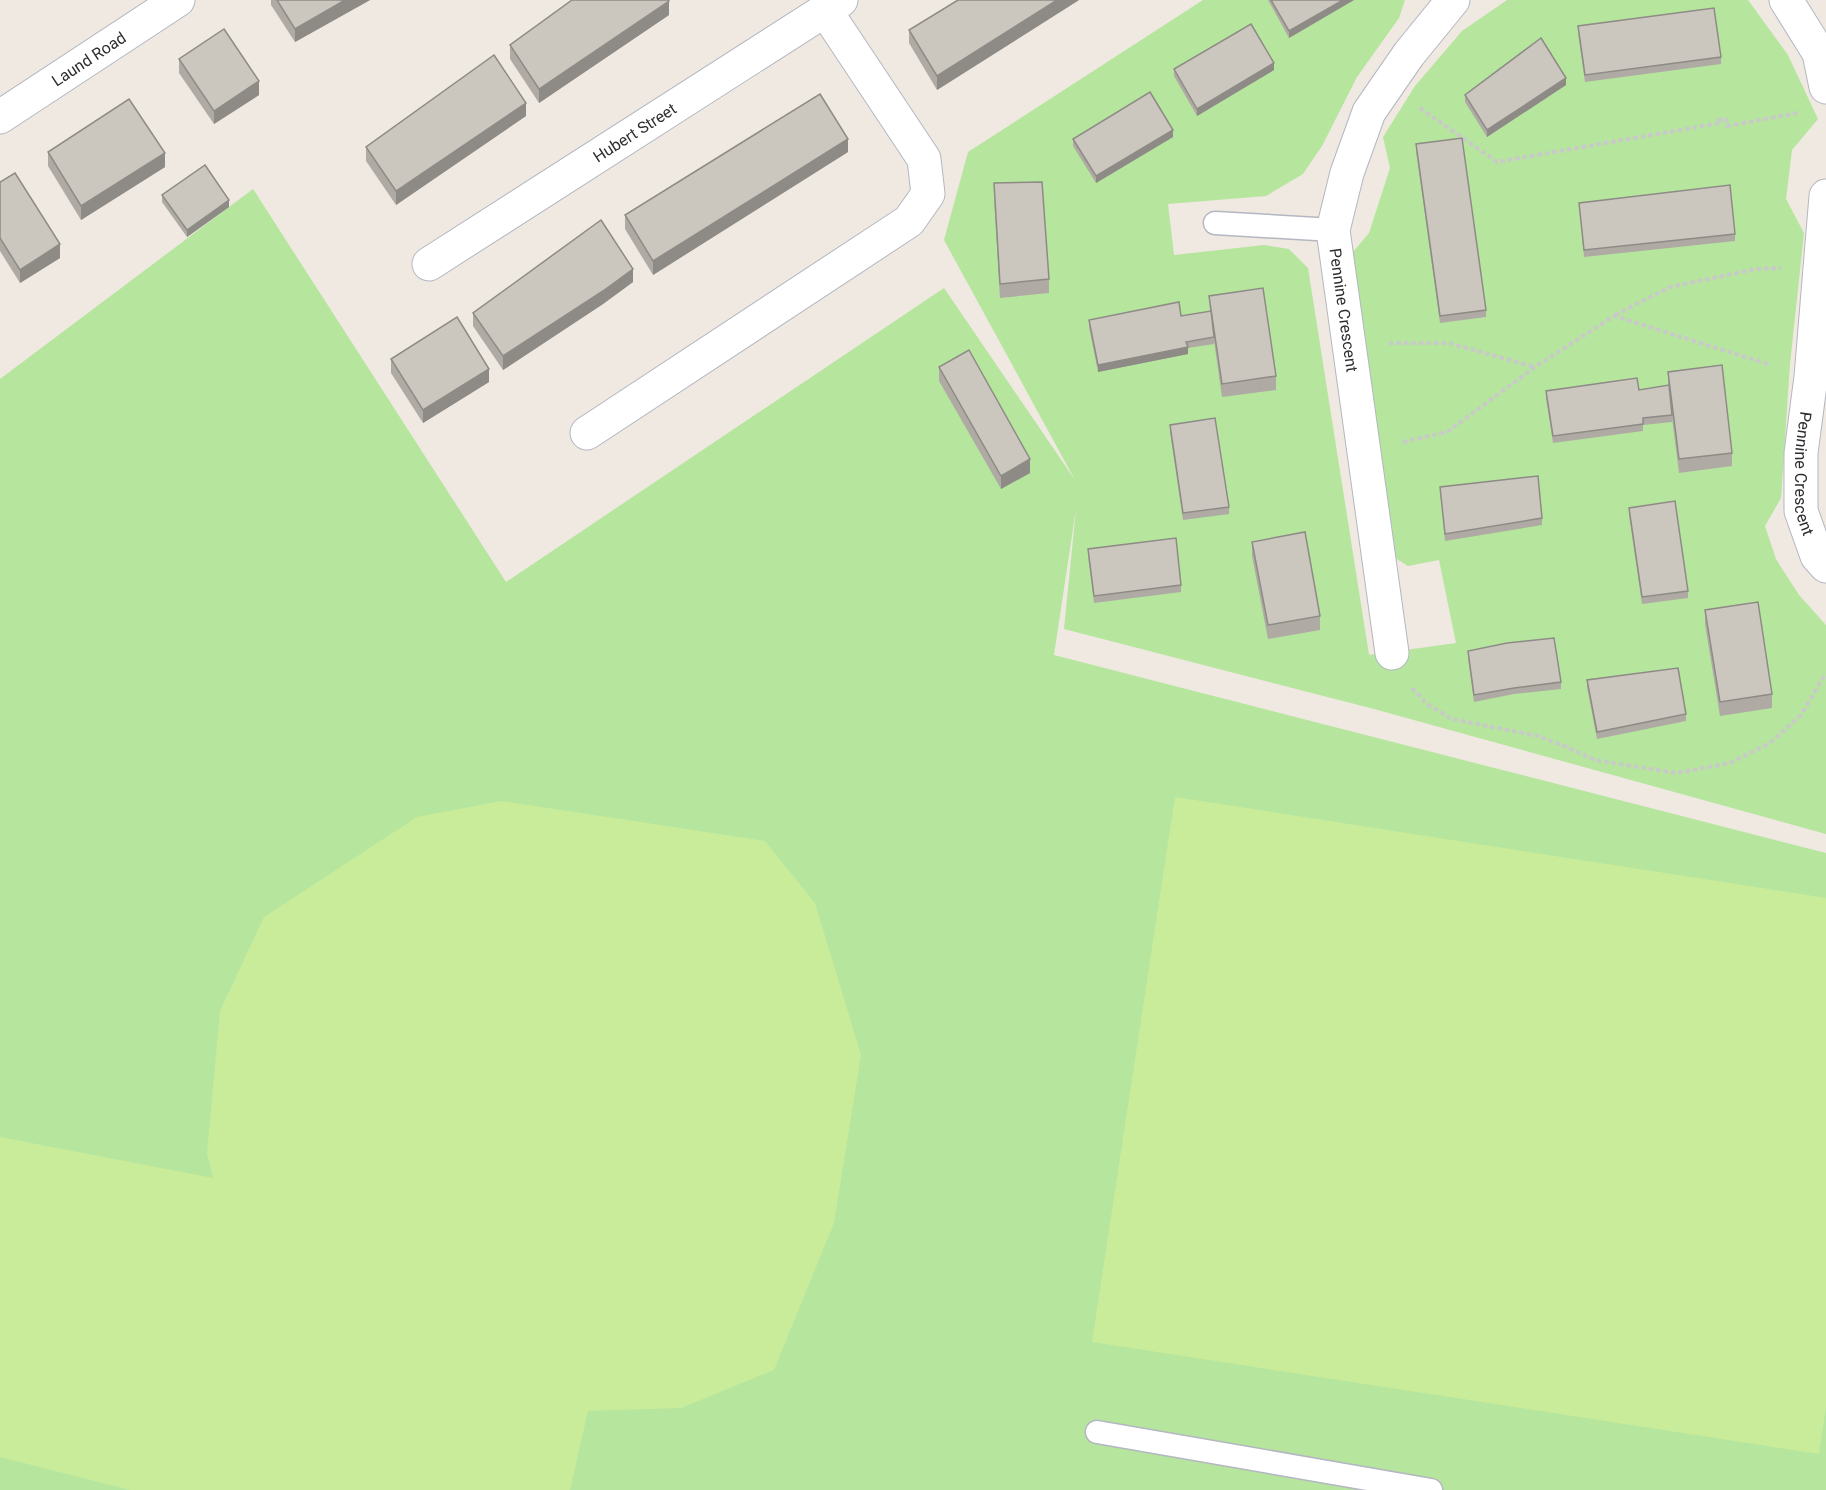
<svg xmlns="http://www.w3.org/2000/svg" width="1826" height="1490" font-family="Roboto,sans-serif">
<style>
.green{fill:#b6e59e}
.pitch{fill:#c9ec9a}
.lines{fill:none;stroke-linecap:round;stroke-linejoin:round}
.lane-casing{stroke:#b4b7c1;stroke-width:25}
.street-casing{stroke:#b4b7c1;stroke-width:35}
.secondary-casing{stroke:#b4b7c1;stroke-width:35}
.path{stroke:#c9c9c9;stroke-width:4;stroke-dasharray:4.5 3;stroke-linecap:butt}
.lane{stroke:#fff;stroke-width:22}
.street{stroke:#fff;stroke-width:33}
.secondary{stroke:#fff;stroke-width:33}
.wall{fill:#afaba4}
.shaded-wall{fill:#8e8b86}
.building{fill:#cbc7bf;stroke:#8e8b86;stroke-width:1.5}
.labels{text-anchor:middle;stroke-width:4.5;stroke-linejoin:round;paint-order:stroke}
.street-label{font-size:16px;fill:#2e2e2e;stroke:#fff}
</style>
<rect width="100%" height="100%" fill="#efe9e1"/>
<polygon class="green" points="1203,0 1405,0 1399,18 1357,77 1322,146 1303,174 1266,196 1168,204 1174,255 1264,245 1289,249 1308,268 1369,655 1456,643 1439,560 1408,566 1392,556 1383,540 1353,252 1369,233 1390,168 1383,137 1415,86 1462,31 1507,0 1748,0 1788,55 1818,119 1792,150 1786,199 1804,233 1790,364 1781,498 1765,526 1776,559 1799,595 1826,625 1826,834 1374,709 1064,629 1076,509 1054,655 1826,853 1826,1490 0,1490 0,379 253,189 506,582 944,288 1075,480 944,240 968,152"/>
<g class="pitch">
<polygon points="1175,797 1826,898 1826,1406 1819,1454 1092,1342"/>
<polygon points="501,801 765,841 815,903 861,1055 834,1223 774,1370 681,1408 588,1411 570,1490 130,1490 0,1457 0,1137 213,1178 207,1153 220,1011 264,917 417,817"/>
</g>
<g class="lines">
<defs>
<g id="lane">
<polyline points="1215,223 1333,230"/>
<polyline points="1097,1432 1431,1490"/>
</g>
<g id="street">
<polyline points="1786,0 1819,53 1826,87"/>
<path id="s1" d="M1826 196 1811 377 1801 453V511L1817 556 1826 566"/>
<path id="s2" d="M429 264 841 0"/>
<polyline points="587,433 909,221 928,194 924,159 825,10"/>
<polyline points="1392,653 1333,230 1347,173 1369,112 1409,54 1453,0"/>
</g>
<g id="secondary">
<path id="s3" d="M0 117 178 0"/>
</g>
</defs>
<use href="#lane" class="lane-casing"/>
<use href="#street" class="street-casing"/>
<use href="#secondary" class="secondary-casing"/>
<g class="path">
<polyline points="1420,108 1497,162 1720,123 1719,120 1726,119 1727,126 1798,113"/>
<polyline points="1615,315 1670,287 1756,269 1781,268"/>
<polyline points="1389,343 1448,343 1535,367"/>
<polyline points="1403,442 1447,432 1535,367 1614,316 1771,365"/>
<polyline points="1412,688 1427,704 1452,719 1538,736 1569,748 1595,760 1676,773 1730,763 1770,743 1801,715 1826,673"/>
</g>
<use href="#lane" class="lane"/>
<use href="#street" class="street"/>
<use href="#secondary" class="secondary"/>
</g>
<g class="wall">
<polygon points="271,0 370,0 295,42 271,5"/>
<polygon points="958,0 1079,0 937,90 909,43 909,30"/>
<polygon points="1268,0 1354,0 1289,38"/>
<polygon points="669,15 539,103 510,59 510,45"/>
<polygon points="1578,26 1721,57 1721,64 1585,82 1578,33"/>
<polygon points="179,59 259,95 214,124 179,73"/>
<polygon points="1174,69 1274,70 1197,116 1174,76"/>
<polygon points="1566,85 1487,137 1465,102 1465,95"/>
<polygon points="526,116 396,205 366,161 366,147"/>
<polygon points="1173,137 1096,183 1073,146 1073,139"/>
<polygon points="1416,144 1486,310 1486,317 1440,323 1416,151"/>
<polygon points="48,152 165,167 81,220 48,166"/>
<polygon points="848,152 653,275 625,229 625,215"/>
<polygon points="0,182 60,258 20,283 0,251"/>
<polygon points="994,183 1049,279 1049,293 1000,298 994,197"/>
<polygon points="162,195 229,207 187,237 162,202"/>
<polygon points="1579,203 1735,234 1735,241 1584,257"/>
<polygon points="633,282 603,304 503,370 473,326 473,313"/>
<polygon points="1209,296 1276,376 1276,390 1222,397 1214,341 1214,344 1188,348 1188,354 1098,372 1089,327 1089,320 1181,316 1210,311"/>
<polygon points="391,359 489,382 423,423 391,373"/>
<polygon points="939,367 1030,473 1001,489 939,381"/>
<polygon points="1668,372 1732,453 1732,466 1679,473 1672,418 1672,422 1643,425 1643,431 1553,443 1546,398 1546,391 1639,390 1668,385"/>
<polygon points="1170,425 1229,507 1229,514 1183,520 1170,432"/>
<polygon points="1440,487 1542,518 1542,525 1445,541"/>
<polygon points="1629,508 1688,591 1688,598 1642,604 1629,515"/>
<polygon points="1252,542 1320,616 1320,630 1268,639 1252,556"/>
<polygon points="1088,549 1181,585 1181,592 1094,603 1088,556"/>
<polygon points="1705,610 1772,694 1772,708 1720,716 1705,624"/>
<polygon points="1468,651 1561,682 1561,689 1514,694 1474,702 1468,658"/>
<polygon points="1587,680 1686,714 1686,721 1597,739 1587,687"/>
</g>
<g class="shaded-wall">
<polygon points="345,0 370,0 295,42 295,29"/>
<polygon points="1057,0 1079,0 937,90 937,76"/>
<polygon points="1343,0 1354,0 1289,38 1289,31"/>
<polygon points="669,1 669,15 539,103 539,89"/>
<polygon points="1274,63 1274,70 1197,116 1197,109"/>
<polygon points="1566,78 1566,85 1487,137 1487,130"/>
<polygon points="259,81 259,95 214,124 214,111"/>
<polygon points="526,103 526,116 396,205 396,191"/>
<polygon points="1173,130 1173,137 1096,183 1096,176"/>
<polygon points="848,139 848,152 653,275 653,261"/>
<polygon points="165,153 165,167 81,220 81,206"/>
<polygon points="229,200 229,207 187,237 187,230"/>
<polygon points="60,244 60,258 20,283 20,270"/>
<polygon points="633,269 633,282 603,304 503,370 503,356"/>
<polygon points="1188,347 1188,354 1098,372 1098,365"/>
<polygon points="489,369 489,382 423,423 423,410"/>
<polygon points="1030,459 1030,473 1001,489 1001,476"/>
</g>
<g class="building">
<polygon points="277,0 345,0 295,29"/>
<polygon points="572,0 668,0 669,1 539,89 510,45"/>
<polygon points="958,0 1057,0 937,76 909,30"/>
<polygon points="1271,0 1343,0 1289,31"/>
<polygon points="1714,8 1721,57 1585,75 1578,26"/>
<polygon points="1251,24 1274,63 1197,109 1174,69"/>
<polygon points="224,29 259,81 214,111 179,59"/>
<polygon points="1541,38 1566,78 1487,130 1465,95"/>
<polygon points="494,55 526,103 396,191 366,147"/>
<polygon points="1150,92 1173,130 1096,176 1073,139"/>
<polygon points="820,94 848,139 653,261 625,215"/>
<polygon points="129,99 165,153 81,206 48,152"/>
<polygon points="1462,138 1486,310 1440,316 1416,144"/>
<polygon points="205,165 229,200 187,230 162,195"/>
<polygon points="15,173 60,244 20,270 0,238 0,182"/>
<polygon points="1042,182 1049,279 1000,284 994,183"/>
<polygon points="1730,185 1735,234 1584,250 1579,203"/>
<polygon points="601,220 633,269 603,291 503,356 473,313"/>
<polygon points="1263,288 1276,376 1222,384 1209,296"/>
<polygon points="1179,302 1181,316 1211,311 1214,337 1186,342 1188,347 1098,365 1089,320"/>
<polygon points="457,317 489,369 423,410 391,359"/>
<polygon points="969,350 1030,459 1001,476 939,367"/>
<polygon points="1722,365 1732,453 1679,459 1668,372"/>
<polygon points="1637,378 1639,390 1669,385 1672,415 1643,418 1643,424 1553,436 1546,391"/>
<polygon points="1215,418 1229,507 1183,513 1170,425"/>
<polygon points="1538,476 1542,518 1445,534 1440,487"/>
<polygon points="1675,501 1688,591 1642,597 1629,508"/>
<polygon points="1305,532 1320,616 1268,625 1252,542"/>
<polygon points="1176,538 1181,585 1094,596 1088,549"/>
<polygon points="1758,602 1772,694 1720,702 1705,610"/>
<polygon points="1554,638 1561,682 1514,688 1474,695 1468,651 1507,643"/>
<polygon points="1678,668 1686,714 1597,732 1587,680"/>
</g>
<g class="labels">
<g class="street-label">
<text dy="6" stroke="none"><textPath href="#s3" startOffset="106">Laund Road</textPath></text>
<text dy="6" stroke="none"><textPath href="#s2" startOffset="244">Hubert Street</textPath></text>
<text transform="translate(1344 310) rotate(82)" y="6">Pennine Crescent</text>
<text dy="6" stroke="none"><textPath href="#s1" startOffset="279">Pennine Crescent</textPath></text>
</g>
</g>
</svg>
